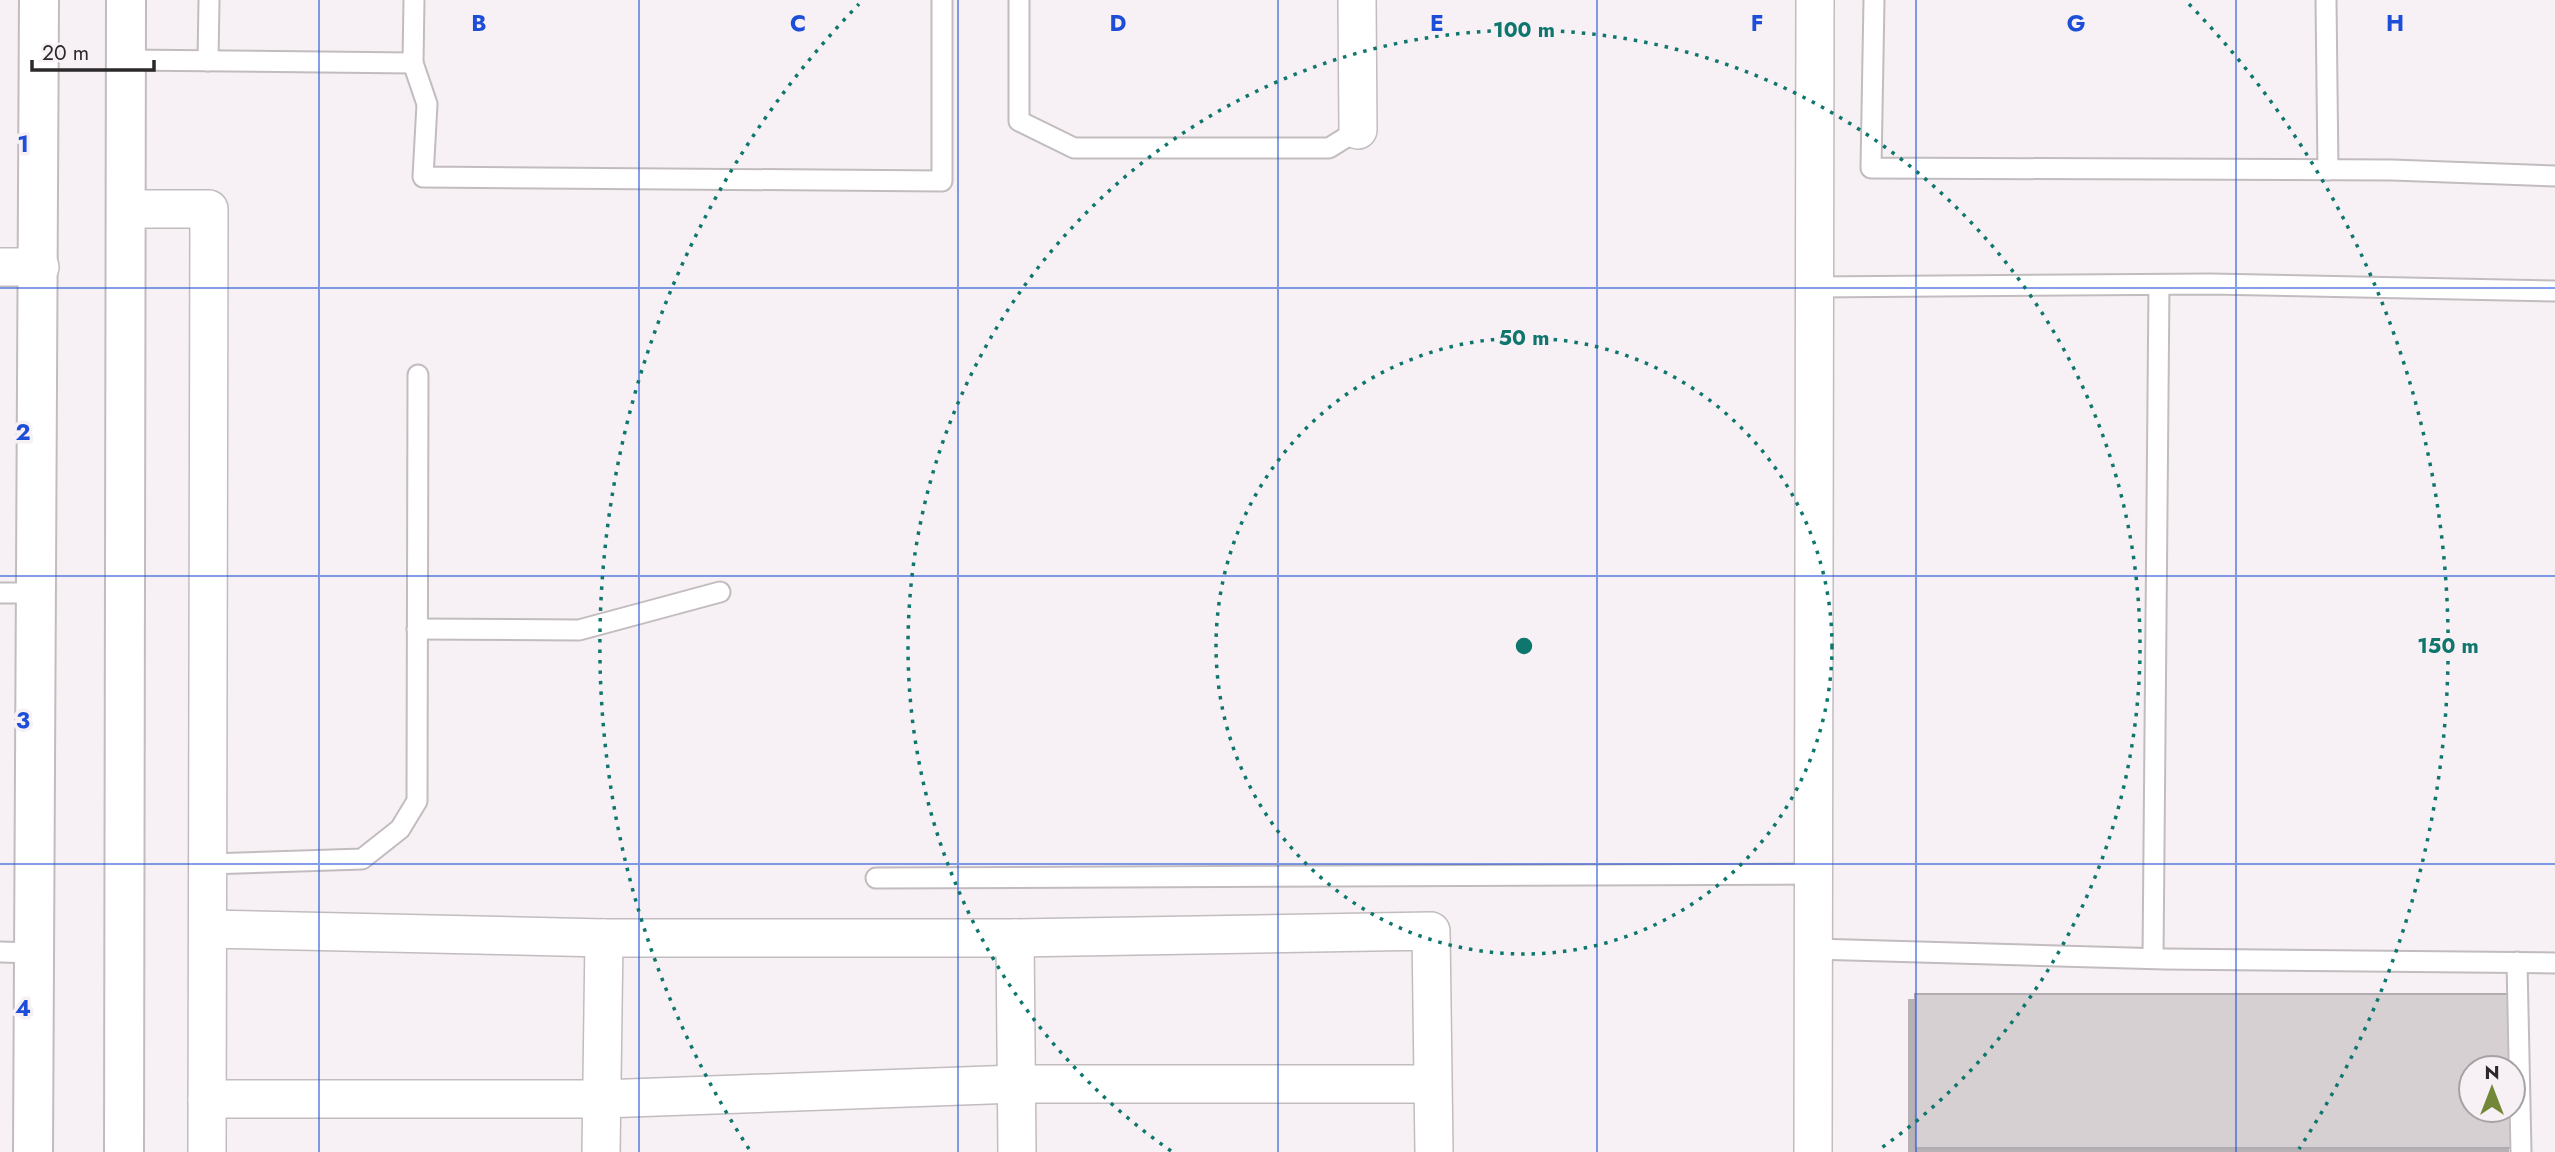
<svg xmlns="http://www.w3.org/2000/svg" width="2555" height="1152" font-family="Jost,sans-serif">
<style>
.building{fill:#d6d0d3;stroke:#b1acaf;stroke-width:2;fill-rule:evenodd;filter:url(#shadow)}
.lines{fill:none;stroke-linecap:round;stroke-linejoin:round}
.service-casing{stroke:#c2bcbf;stroke-width:23}
.minor-casing{stroke:#c2bcbf;stroke-width:40}
.tertiary-casing{stroke:#c2bcbf;stroke-width:42}
.service{stroke:#fff;stroke-width:19}
.minor{stroke:#fff;stroke-width:37}
.tertiary{stroke:#fff;stroke-width:38}
.grid{fill:none;stroke:#1d4ed8;stroke-width:2;stroke-opacity:0.55}
.ring{fill:none;stroke:#0f766e;stroke-width:3.5;stroke-dasharray:3.5 7}
.grid-label{font-size:23px;text-anchor:middle;font-weight:bold;fill:#1d4ed8;stroke:#f7f1f5;stroke-width:7;stroke-linejoin:round;paint-order:stroke}
.centre{fill:#0f766e;stroke:#f7f1f5;stroke-width:3.5}
.ring-label{font-size:21px;text-anchor:middle;font-weight:bold;fill:#0f766e;stroke:#f7f1f5;stroke-width:7;stroke-linejoin:round;paint-order:stroke}
</style>
<defs>
<filter id="shadow"><feDropShadow dx="-6" dy="6" stdDeviation="0" flood-color="#0004"/></filter>
</defs>
<rect width="100%" height="100%" fill="#f7f1f5"/>
<path class="building" d="M1915 994H2514V1148H1915ZM2471 1068H2513V1110H2471Z"/>
<g class="lines">
<defs>
<g id="service">
<polyline points="1019,0 1019,121 1074,148 1329,148 1358,130"/>
<polyline points="1874,0 1871,168 2392,170 2555,176"/>
<polyline points="2326,0 2328,170"/>
<polyline points="126,60 413,63 414,0"/>
<polyline points="208,61 209,0"/>
<polyline points="413,63 427,104 423,177 942,181 942,0"/>
<polyline points="1814,287 2210,284 2555,291"/>
<polyline points="0,593 38,593"/>
<polyline points="417,629 579,630 720,592"/>
<polyline points="208,864 362,859 400,829 417,801 418,375"/>
<polyline points="876,878 1814,874"/>
<polyline points="1814,949 2165,959 2555,963"/>
<polyline points="0,952 35,953"/>
<polyline points="2153,958 2159,285"/>
<polyline points="2517,962 2521,1152"/>
</g>
<g id="minor">
<polyline points="1357,0 1358,130"/>
<polyline points="126,209 209,209 207,1152"/>
<polyline points="0,267 40,267"/>
<polyline points="208,929 604,938 1015,938 1431,931 1434,1152"/>
<polyline points="1015,938 1017,1152"/>
<polyline points="207,1099 602,1099 1016,1084 1432,1084"/>
<polyline points="601,1152 604,938"/>
<polyline points="1813,1152 1815,0"/>
</g>
<g id="tertiary">
<polyline points="33,1152 39,0"/>
<polyline points="124,1152 126,0"/>
</g>
</defs>
<use href="#service" class="service-casing"/>
<use href="#minor" class="minor-casing"/>
<use href="#tertiary" class="tertiary-casing"/>
<use href="#service" class="service"/>
<use href="#minor" class="minor"/>
<use href="#tertiary" class="tertiary"/>
</g>
<path class="grid" d="M319 0V1152M639 0V1152M958 0V1152M1278 0V1152M1597 0V1152M1916 0V1152M2236 0V1152M0 288H2555M0 576H2555M0 864H2555"/>
<g class="ring">
<circle cx="1524" cy="646" r="308"/>
<path d="M1171 1151A616 616 0 1 1 1877 1151"/>
<path d="M749 1149A924 924 0 0 1 859 4M2189 4A924 924 0 0 1 2299 1149"/>
</g>
<g class="grid-label">
<text x="479" y="31">B</text>
<text x="798" y="31">C</text>
<text x="1118" y="31">D</text>
<text x="1437" y="31">E</text>
<text x="1757" y="31">F</text>
<text x="2076" y="31">G</text>
<text x="2395" y="31">H</text>
<text x="23" y="152">1</text>
<text x="23" y="440">2</text>
<text x="23" y="728">3</text>
<text x="23" y="1016">4</text>
</g>
<circle cx="1524" cy="646" r="10" class="centre"/>
<g class="ring-label">
<text x="1524" y="37">100 m</text>
<text x="1524" y="345">50 m</text>
<text x="2448" y="653">150 m</text>
</g>
<g transform="translate(2492 1089)"><circle r="33" fill="#f7f1f5" stroke="#a5a1a4" stroke-width="2"/>
<path d="M0-5L12 26L0 18L-12 26Z" fill="#738738"/>
<text y="-10" font-size="19" font-weight="bold" text-anchor="middle" fill="#2b292a">N</text>
</g>
<path d="M32 60v10h122v-10" fill="none" stroke="#2b292a" stroke-width="3.5"/>
<text x="42" y="60" font-size="21" fill="#2b292a" stroke="#f7f1f5" stroke-width="5" paint-order="stroke">20 m</text>
</svg>
